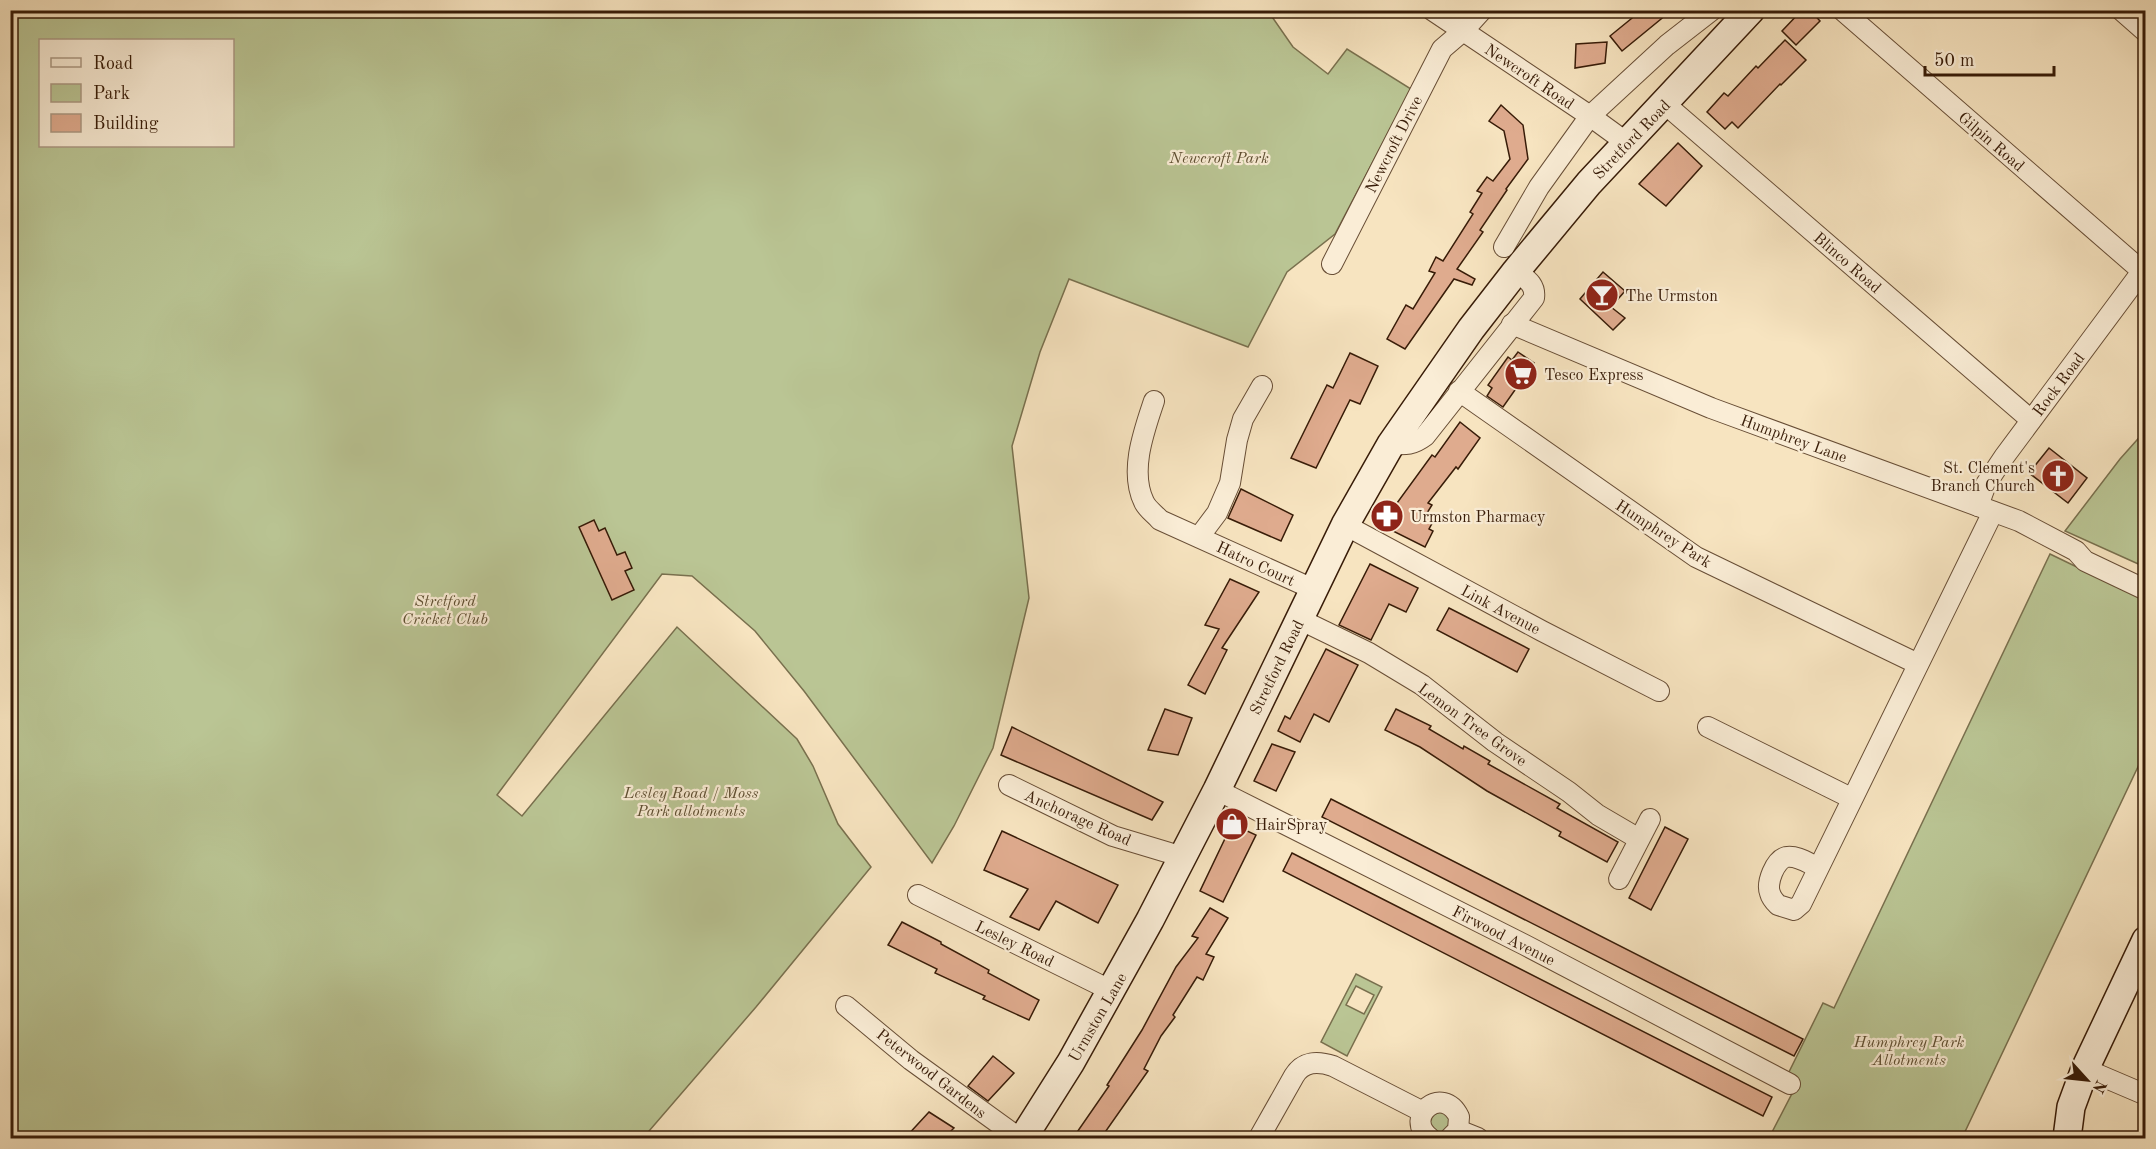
<svg xmlns="http://www.w3.org/2000/svg" width="2156" height="1149" font-family="'Old Standard TT',serif">
<style>
.green{fill:#bac594;stroke:#79704e;stroke-width:1.5;fill-rule:evenodd}
.building{fill:#dfab8e;stroke:#381c08;stroke-width:1.5}
.lines{fill:none;stroke-linecap:round;stroke-linejoin:round}
.street-casing{stroke:#684e36;stroke-width:22}
.secondary-casing{stroke:#381c08;stroke-width:30}
.street{stroke:#faedd6;stroke-width:20}
.secondary{stroke:#faedd6;stroke-width:27}
.labels{text-anchor:middle;stroke-width:4.5;stroke-linejoin:round;paint-order:stroke}
.street-label{font-size:16px;fill:#381c08;stroke:#faedd6}
.park-label{font-size:16px;font-style:italic;fill:#5f4f32;stroke:#faedd6}
.poi-label{font-size:16px;fill:#381c08;stroke:#faedd6;text-anchor:start}
</style>
<rect width="100%" height="100%" fill="#f7e4c0"/>
<filter id="stains"><feTurbulence type="fractalNoise" baseFrequency=".00333" numOctaves="4"/><feColorMatrix values="0 0 0 0 .2 0 0 0 0 .09 0 0 0 0 .02 0 0 0 .5 -.17"/></filter>
<radialGradient id="worn" r=".72"><stop offset=".6" stop-color="#630" stop-opacity="0"/><stop offset="1" stop-color="#630" stop-opacity=".3"/></radialGradient>
<g class="green">
<path d="M10 11H1268L1293 47 1328 74 1347 49 1411 89 1335 234 1287 272 1248 347 1069 279 1040 352 1012 446 1029 598 993 748 954 826 932 863 804 691 755 631 692 576 662 574 497 795 522 816 677 627 797 739 813 766 838 824 871 867 756 1007 643 1138H11ZM40 40H232V146H40Z"/>
<polygon points="2145,431 2145,567 2065,531 2120,459"/>
<polygon points="2050,554 2145,600 2145,752 1962,1138 1769,1138 1799,1080 1788,1074 1823,1003 1834,1008"/>
<path d="M1356 974 1382 987 1347 1056 1321 1042ZM1356 986 1374 995 1364 1014 1346 1005Z"/>
<circle cx="1440" cy="1122" r="10"/>
</g>
<g class="building">
<polygon points="1642,10 1672,10 1622,51 1610,36"/>
<polygon points="1802,10 1810,10 1820,21 1796,45 1782,31"/>
<polygon points="1785,40 1806,60 1781,85 1780,84 1738,128 1732,122 1725,129 1707,112 1724,93 1728,96 1756,66 1758,68"/>
<polygon points="1607,42 1605,63 1575,68 1576,44"/>
<polygon points="1501,105 1523,125 1528,159 1506,189 1507,190 1480,230 1483,232 1457,269 1475,279 1472,285 1454,279 1405,349 1387,339 1406,305 1413,309 1435,273 1429,271 1436,257 1443,261 1473,214 1470,212 1482,193 1477,191 1487,177 1493,181 1510,159 1504,131 1489,121"/>
<polygon points="1678,143 1702,166 1666,206 1639,184"/>
<polygon points="1603,272 1625,291 1611,307 1625,318 1613,330 1580,299"/>
<polygon points="1518,352 1534,363 1503,407 1487,396 1492,388 1488,385 1508,357 1512,360"/>
<polygon points="1350,353 1378,366 1360,404 1350,400 1316,468 1291,458 1327,385 1333,388"/>
<polygon points="1460,422 1480,438 1458,469 1456,467 1428,503 1432,505 1427,513 1435,518 1429,529 1433,531 1425,547 1381,525 1432,455 1435,457"/>
<polygon points="2049,448 2087,478 2068,503 2029,473"/>
<polygon points="1241,489 1293,515 1281,541 1228,518"/>
<polygon points="594,520 599,531 605,528 617,555 625,552 632,568 625,571 634,590 612,600 579,527"/>
<polygon points="1370,564 1418,588 1406,612 1389,604 1371,640 1339,625"/>
<polygon points="1230,579 1259,592 1222,648 1227,650 1205,694 1188,685 1219,629 1205,625"/>
<polygon points="1449,608 1529,649 1517,672 1437,630"/>
<polygon points="1326,649 1358,665 1329,722 1314,714 1300,742 1278,731 1285,716 1290,719"/>
<polygon points="1165,709 1192,718 1178,755 1148,750"/>
<polygon points="1396,709 1431,726 1429,729 1463,749 1464,746 1490,761 1488,764 1560,804 1557,808 1618,842 1607,862 1559,836 1561,832 1487,791 1420,747 1385,730"/>
<polygon points="1012,727 1163,802 1152,820 1001,755"/>
<polygon points="1272,744 1295,752 1276,791 1254,781"/>
<polygon points="1331,799 1803,1039 1794,1056 1322,817"/>
<polygon points="1232,824 1256,835 1223,902 1200,891"/>
<polygon points="1665,827 1688,839 1651,910 1629,898"/>
<polygon points="1002,831 1118,885 1098,923 1056,901 1039,930 1010,917 1028,889 984,870"/>
<polygon points="1292,853 1772,1097 1763,1116 1283,871"/>
<polygon points="1210,908 1228,918 1206,954 1214,957 1203,980 1197,977 1173,1015 1175,1017 1161,1036 1144,1069 1148,1071 1101,1138 1073,1138 1109,1086 1107,1085 1142,1030 1176,967 1198,938 1192,936"/>
<polygon points="902,922 941,942 941,944 989,970 988,973 1039,1000 1029,1020 983,999 985,996 935,973 937,969 888,945"/>
<polygon points="993,1056 1014,1073 988,1101 968,1086"/>
<polygon points="929,1112 954,1128 944,1138 905,1138"/>
</g>
<g class="lines">
<defs>
<g id="street">
<polyline points="1432,10 1590,116 1627,143"/>
<polyline points="1842,10 2142,271"/>
<polyline points="2121,10 2146,32"/>
<polyline points="1665,104 2031,420"/>
<polyline points="1504,247 1539,187 1590,116 1667,45 1712,10"/>
<polyline points="1332,264 1442,49 1463,31 1482,10"/>
<polyline points="1512,324 1711,408 2019,521 2076,551 2085,561 2146,590"/>
<polyline points="1459,391 1696,557 1918,664"/>
<path d="M1154 401C1144 431 1129 471 1144 502 1147 509 1155 514 1160 520L1313 589"/>
<path d="M1391 444C1406 445 1413 445 1425 436L1534 298C1536 284 1526 279 1516 271"/>
<polyline points="1978,506 1986,484 2004,457 2146,266"/>
<polyline points="1345,525 1542,631 1659,691"/>
<polyline points="1199,537 1217,513 1230,483 1237,440 1243,419 1262,386"/>
<polyline points="1299,619 1369,653 1422,685 1495,742 1569,792 1598,815 1639,839"/>
<polyline points="1708,727 1851,798"/>
<polyline points="1009,785 1113,836 1183,857"/>
<polyline points="1217,790 1525,945 1790,1084"/>
<path d="M1817 867C1808 863 1797 855 1786 857 1775 860 1766 883 1770 893 1771 897 1775 902 1778 905L1794 910 1801 904 1993 512"/>
<polyline points="1619,879 1650,819"/>
<polyline points="918,895 1112,991"/>
<polyline points="846,1006 911,1060 1019,1138"/>
<polyline points="2085,1069 2146,1095"/>
<polyline points="1458,1130 1478,1138"/>
<path d="M1259 1138 1294 1076C1303 1061 1318 1061 1333 1066L1423 1112"/>
<path d="M1430 1138C1402 1117 1443 1083 1459 1117L1458 1130 1450 1138"/>
</g>
<g id="secondary">
<polyline points="1023,1138 1071,1062 1150,920 1217,790 1345,525 1391,444 1471,329 1516,271 1589,183 1751,10"/>
<polyline points="2067,1138 2071,1107 2085,1069 2146,940"/>
</g>
</defs>
<use href="#street" class="street-casing"/>
<use href="#secondary" class="secondary-casing"/>
<use href="#street" class="street"/>
<use href="#secondary" class="secondary"/>
</g>
<defs>
<symbol id="bar-disc" viewBox="-11 -11 22 22"><circle r="9.5" fill="#8f2418" stroke="#faedd6"/><path d="M-6-5H6L.8 .8V4.5H3.5V6h-7V4.5H-.8V.8Z" fill="#fff"/></symbol>
<symbol id="supermarket-disc" viewBox="-11 -11 22 22"><circle r="9.5" fill="#8f2418" stroke="#faedd6"/><path d="M-6-5.5h2.5l.6 2H6L4.5 2H-2.5L-4.4-4H-6ZM-1.5 3.2a1.3 1.3 0 1 0 .1 0ZM3 3.2a1.3 1.3 0 1 0 .1 0Z" fill="#fff"/></symbol>
<symbol id="church-disc" viewBox="-11 -11 22 22"><circle r="9.5" fill="#8f2418" stroke="#faedd6"/><path d="M-1.2-6h2.4v3.5h3.3v2.4h-3.3V6h-2.4V-.1h-3.3v-2.4h3.3Z" fill="#fff"/></symbol>
<symbol id="pharmacy-disc" viewBox="-11 -11 22 22"><circle r="9.5" fill="#8f2418" stroke="#faedd6"/><path d="M-2-6h4v4h4v4h-4v4h-4v-4h-4v-4h4Z" fill="#fff"/></symbol>
<symbol id="shop-disc" viewBox="-11 -11 22 22"><circle r="9.5" fill="#8f2418" stroke="#faedd6"/><path d="M-5-2.5h2.3a2.7 3.5 0 0 1 5.4 0H5L5.5 6h-11ZM-1.5-2.5h3a1.5 2.3 0 0 0-3 0Z" fill="#fff"/></symbol>
</defs>
<g fill-rule="evenodd">
<use href="#bar-disc" x="1583" y="276" width="38" height="38"/>
<use href="#supermarket-disc" x="1502" y="355" width="38" height="38"/>
<use href="#church-disc" x="2039" y="457" width="38" height="38"/>
<use href="#pharmacy-disc" x="1368" y="497" width="38" height="38"/>
<use href="#shop-disc" x="1213" y="805" width="38" height="38"/>
</g>
<g class="labels">
<g class="street-label">
<text transform="translate(1530 76) rotate(34)" y="6">Newcroft Road</text>
<text transform="translate(1631 139) rotate(-46)" y="6">Stretford Road</text>
<text transform="translate(1992 141) rotate(41)" y="6">Gilpin Road</text>
<text transform="translate(1393 144) rotate(-63)" y="6">Newcroft Drive</text>
<text transform="translate(1848 262) rotate(41)" y="6">Blinco Road</text>
<text transform="translate(2058 384) rotate(-53)" y="6">Rock Road</text>
<text transform="translate(1794 438) rotate(20)" y="6">Humphrey Lane</text>
<text transform="translate(1664 533) rotate(33)" y="6">Humphrey Park</text>
<text transform="translate(1256 563) rotate(25)" y="6">Hatro Court</text>
<text transform="translate(1501 609) rotate(28)" y="6">Link Avenue</text>
<text transform="translate(1276 667) rotate(-64)" y="6">Stretford Road</text>
<text transform="translate(1473 724) rotate(36)" y="6">Lemon Tree Grove</text>
<text transform="translate(1078 817) rotate(24)" y="6">Anchorage Road</text>
<text transform="translate(1504 935) rotate(27)" y="6">Firwood Avenue</text>
<text transform="translate(1015 943) rotate(26)" y="6">Lesley Road</text>
<text transform="translate(1097 1017) rotate(-60)" y="6">Urmston Lane</text>
<text transform="translate(932 1073) rotate(38)" y="6">Peterwood Gardens</text>
</g>
<g class="park-label">
<text x="1219" y="163">Newcroft Park</text>
<text x="445" y="606">Stretford<tspan x="445" dy="18">Cricket Club</tspan></text>
<text x="691" y="798">Lesley Road / Moss<tspan x="691" dy="18">Park allotments</tspan></text>
<text x="1909" y="1047">Humphrey Park<tspan x="1909" dy="18">Allotments</tspan></text>
</g>
<g class="poi-label">
<text x="1625" y="301">The Urmston</text>
<text x="1544" y="380">Tesco Express</text>
<text x="2035" y="473" text-anchor="end">St. Clement's<tspan x="2035" dy="18">Branch Church</tspan></text>
<text x="1410" y="522">Urmston Pharmacy</text>
<text x="1255" y="830">HairSpray</text>
</g>
</g>
<rect width="2156" height="1149" fill="none" stroke="#f7e4c0" stroke-width="36"/>
<rect x="12" y="12" width="2132" height="1125" fill="none" stroke="#381c08" stroke-width="3"/>
<rect x="18" y="18" width="2120" height="1113" fill="none" stroke="#381c08" stroke-width="1.5"/>
<rect x="39" y="39" width="195" height="108" fill="#faedd6" stroke="#ac9984" stroke-width="1.5"/>
<rect x="51" y="58" width="30" height="9" fill="#faedd6" stroke="#ac9984" stroke-width="1.5"/>
<text x="93" y="69" font-size="18" fill="#381c08">Road</text>
<rect x="51" y="84" width="30" height="18" fill="#bac594" stroke="#ac9984" stroke-width="1.5"/>
<text x="93" y="99" font-size="18" fill="#381c08">Park</text>
<rect x="51" y="114" width="30" height="18" fill="#dfab8e" stroke="#ac9984" stroke-width="1.5"/>
<text x="93" y="129" font-size="18" fill="#381c08">Building</text>
<g transform="translate(2087 1080) rotate(117)" stroke="#faedd6" stroke-width="4.5" paint-order="stroke">
<path d="M0-4.5L10 22L0 15L-10 22Z" fill="#381c08"/>
<text y="-9" font-size="16" font-weight="bold" text-anchor="middle" fill="#381c08">N</text>
</g>
<path d="M1925 66v9h129v-9" fill="none" stroke="#381c08" stroke-width="3"/>
<text x="1934" y="66" font-size="18" fill="#381c08" stroke="#faedd6" stroke-width="4.5" paint-order="stroke">50 m</text>
<rect width="100%" height="100%" filter="url(#stains)"/>
<rect width="100%" height="100%" fill="url(#worn)"/>
</svg>
